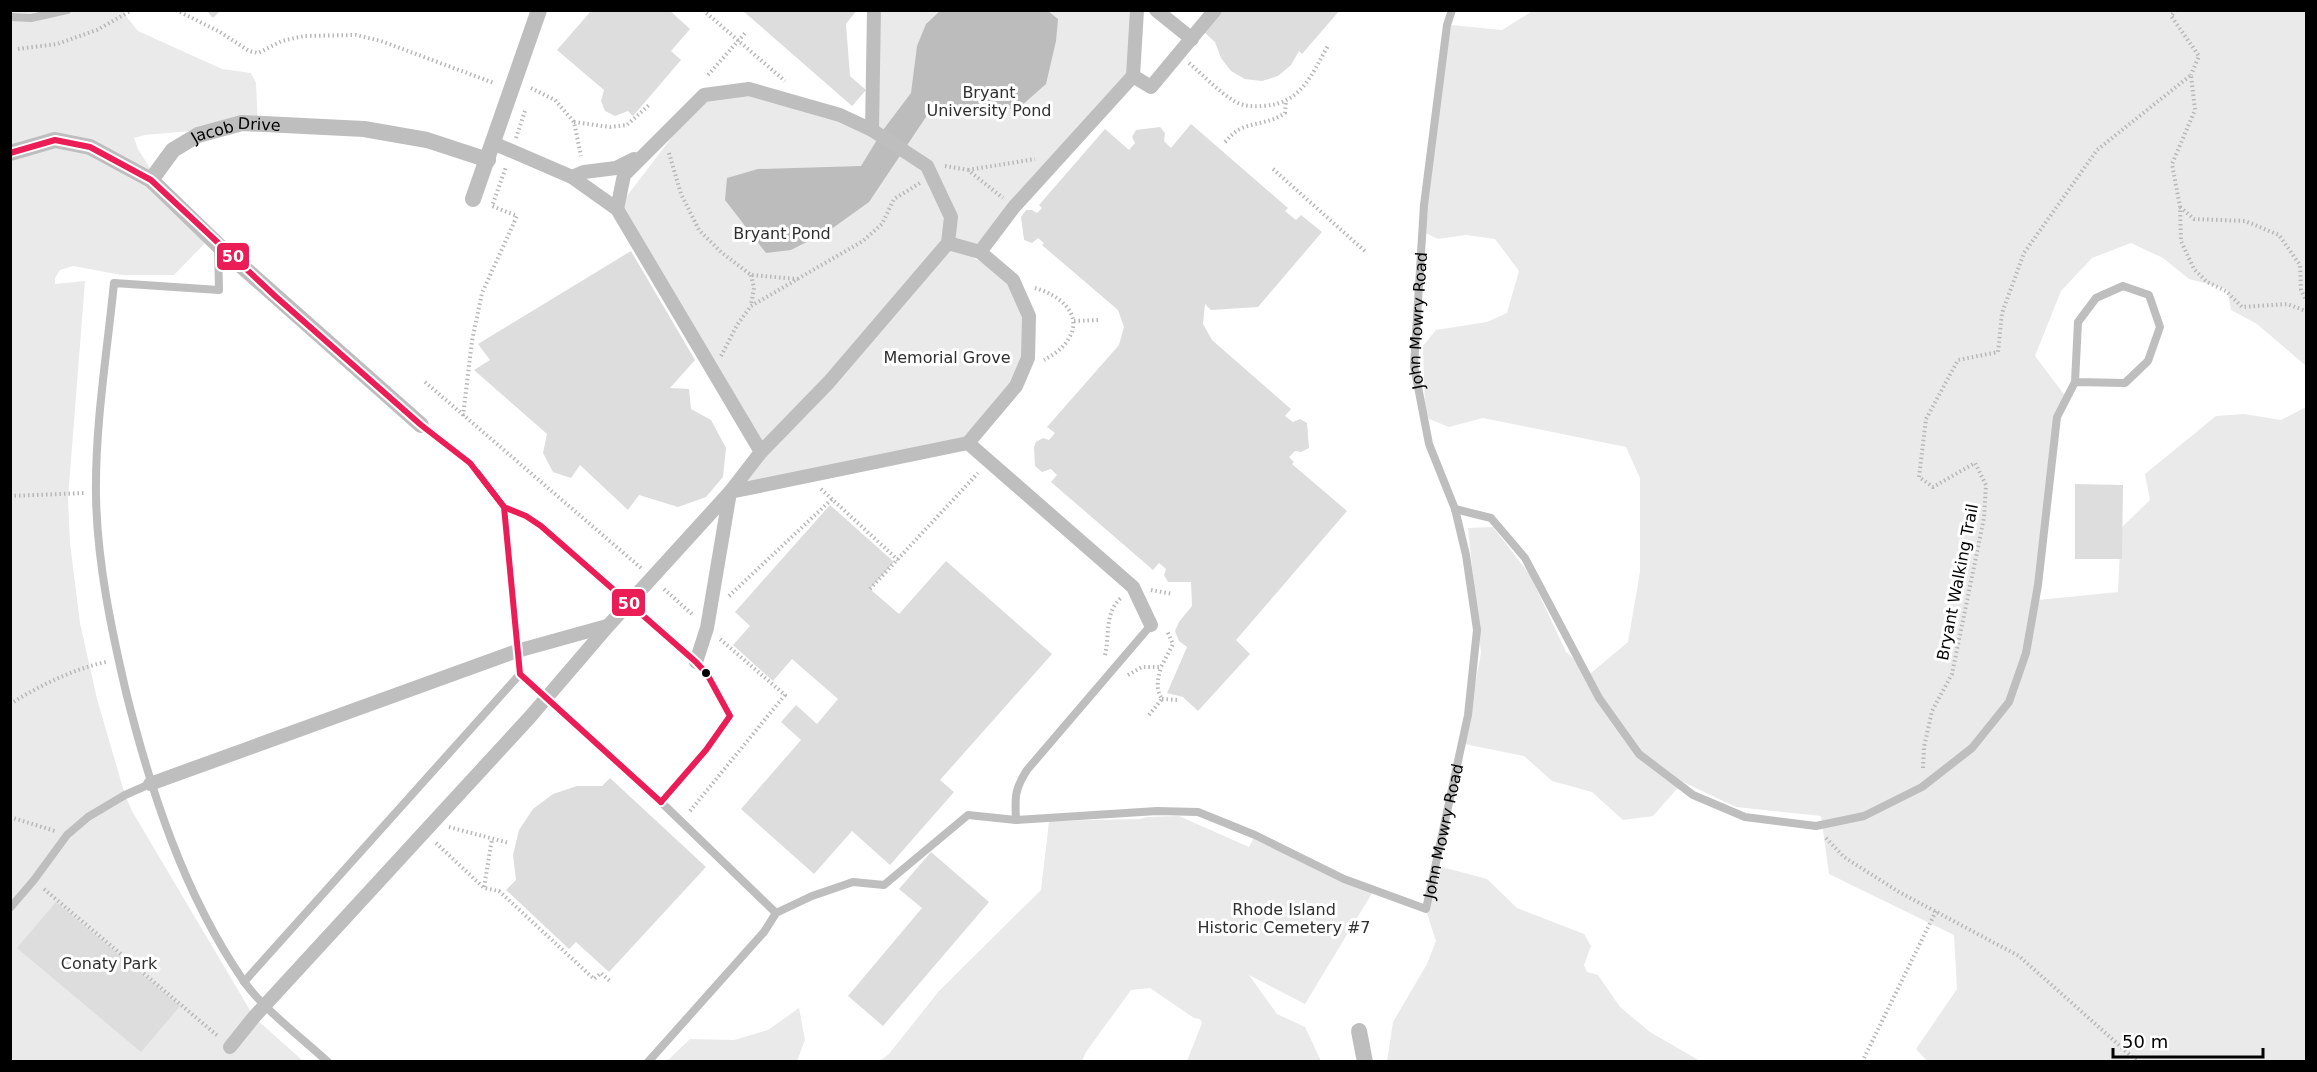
<svg xmlns="http://www.w3.org/2000/svg" width="2317" height="1072" font-family="'DejaVu Sans',sans-serif">
<style>
.green{fill:#eaeaea}
.water{fill:#bcbcbc}
.building{fill:#ddd}
.lines{fill:none;stroke-linecap:round;stroke-linejoin:round}
.path{stroke:#b8b8b8;stroke-width:4;stroke-dasharray:1.5 3;stroke-linecap:butt}
.service{stroke:#bebebe;stroke-width:8}
.pedestrian{stroke:#bebebe;stroke-width:14}
.minor{stroke:#bebebe;stroke-width:16}
.bus-1-casing{stroke:#fff;stroke-width:10}
.bus-1{stroke:#ea1d57;stroke-width:6}
.bus-dot{fill:#000;stroke:#fff;stroke-width:2}
.labels{text-anchor:middle;stroke-width:6;stroke-linejoin:round;paint-order:stroke}
.park-label{font-size:16px;fill:#303030;stroke:#fff}
.street-label{font-size:16px;fill:#000;stroke:#fff}
.line-badge{stroke:#fff;stroke-width:2}
.badge-label{font-size:16px;text-anchor:middle;font-weight:bold;fill:#fff}
</style>
<rect width="100%" height="100%" fill="#fff"/>
<g class="green">
<polygon points="57,10 122,11 138,31 222,69 251,73 256,83 258,125 145,135 134,138 138,149 176,210 208,240 174,275 122,275 73,266 60,270 55,278 55,284 85,281 68,498 70,543 80,623 97,699 125,795 132,811 254,1017 303,1061 11,1061 10,11 45,13"/>
<polygon points="1534,10 2306,11 2306,366 2257,324 2231,310 2227,289 2189,279 2163,258 2131,243 2092,258 2061,291 2035,356 2066,397 2054,420 2038,600 2118,592 2121,528 2150,500 2145,474 2216,416 2244,414 2281,420 2306,407 2306,1061 1927,1061 1916,1049 1957,989 1954,935 1829,874 1821,816 1736,807 1683,782 1653,816 1623,820 1592,792 1552,781 1524,756 1464,744 1481,653 1468,528 1493,527 1530,575 1566,652 1591,673 1628,642 1640,572 1640,478 1626,447 1483,418 1449,427 1429,419 1425,411 1423,346 1436,330 1487,322 1507,313 1519,271 1495,239 1466,235 1438,239 1421,231 1451,25 1502,30"/>
<polygon points="874,11 1137,11 1133,76 980,252 951,245 1013,280 1029,316 1028,358 968,443 730,492 761,452 617,209 704,95 749,89 872,129"/>
<polygon points="1179,816 1249,847 1255,835 1374,890 1305,1004 1249,975 1277,1014 1305,1027 1321,1061 1187,1061 1202,1023 1200,1019 1194,1018 1150,988 1131,990 1086,1052 1082,1061 878,1062 889,1054 939,991 1041,890 1049,821 1140,819 1147,817"/>
<polygon points="1442,867 1487,879 1517,908 1584,934 1591,946 1584,965 1587,972 1598,975 1620,1007 1650,1032 1700,1061 1387,1062 1393,1022 1427,964 1436,941 1425,907"/>
<polygon points="799,1008 805,1040 797,1061 667,1061 690,1039 734,1040 768,1030"/>
</g>
<polygon class="water" points="940,11 1048,11 1058,19 1056,41 1046,84 1020,107 972,116 928,114 869,202 830,230 791,250 766,253 725,200 727,178 758,169 861,166 883,130 911,93 917,46 926,24"/>
<g class="building">
<polygon points="206,10 221,10 213,18"/>
<polygon points="592,10 669,10 690,29 671,51 681,60 633,116 628,111 615,116 605,111 601,101 604,90 557,50"/>
<polygon points="742,10 857,10 846,24 850,76 866,90 852,106"/>
<polygon points="1226,10 1340,10 1302,54 1299,51 1291,65 1278,76 1262,81 1245,79 1231,71 1221,58 1215,42 1204,32 1222,11"/>
<polygon points="1191,124 1288,208 1285,211 1296,220 1301,215 1322,232 1258,307 1211,310 1205,304 1203,324 1212,340 1291,409 1285,416 1293,422 1300,419 1307,423 1309,448 1301,452 1295,451 1289,457 1294,462 1292,464 1347,511 1236,640 1250,654 1198,711 1183,697 1167,693 1187,647 1179,641 1175,631 1179,622 1192,606 1191,582 1168,582 1164,575 1166,569 1159,563 1153,570 1051,482 1057,475 1051,469 1042,472 1035,466 1034,447 1036,442 1043,438 1049,440 1055,433 1047,427 1119,345 1124,327 1118,310 1042,245 1044,243 1038,238 1032,243 1024,240 1021,217 1026,210 1032,210 1037,213 1042,208 1039,205 1105,129 1129,150 1135,143 1132,137 1136,130 1160,127 1165,133 1164,141 1171,148"/>
<polygon points="631,251 695,360 670,388 689,389 691,409 711,420 726,448 723,477 706,497 678,507 639,495 628,510 580,465 571,478 553,472 543,453 547,434 474,370 490,360 478,344"/>
<polygon points="2075,484 2123,485 2122,559 2075,559"/>
<polygon points="830,505 894,562 870,589 899,614 946,561 1052,654 940,780 954,792 890,865 852,831 814,874 741,809 801,740 781,722 796,705 817,724 838,699 792,659 773,681 733,645 750,626 735,612"/>
<polygon points="610,778 706,867 609,972 576,942 569,949 506,890 516,880 513,855 519,830 533,809 553,794 577,786 602,786"/>
<polygon points="931,852 989,902 883,1026 848,996 922,908 899,889"/>
<polygon points="56,902 180,1006 141,1052 17,948"/>
</g>
<g class="lines">
<g class="path">
<polyline points="176,10 220,32 249,51 258,53 282,41 304,36 356,35 381,41 494,83"/>
<polyline points="703,10 785,81"/>
<polyline points="2176,10 2171,16 2199,56 2191,75"/>
<polyline points="18,49 57,44 97,30 132,10"/>
<path d="M1189 63C1203 75 1216 89 1231 99 1240 106 1252 107 1262 106 1302 104 1311 75 1329 44"/>
<polyline points="708,75 746,32"/>
<polyline points="531,88 555,100 574,122 581,156"/>
<polyline points="574,122 610,127 627,125 649,105"/>
<polyline points="516,138 525,111"/>
<path d="M1225 142C1230 137 1234 132 1240 129 1255 122 1272 123 1285 113L1286 101"/>
<polyline points="669,153 681,194 699,230 721,252 751,275 798,279"/>
<polyline points="945,166 968,170 1003,198"/>
<polyline points="1273,169 1366,252"/>
<polyline points="968,170 1035,159"/>
<polyline points="2180,207 2194,219 2245,221 2279,235 2300,265 2301,290 2306,300"/>
<polyline points="751,275 754,288 751,305"/>
<path d="M1035 288C1057 294 1084 313 1069 338 1064 348 1053 355 1044 360"/>
<polyline points="1074,321 1098,320"/>
<polyline points="721,356 737,325 751,306 863,241 882,224 894,199 920,183"/>
<polyline points="425,382 641,568"/>
<polyline points="463,416 472,341 482,293 517,216 492,206 506,167"/>
<polyline points="821,489 898,560"/>
<polyline points="10,496 85,493"/>
<polyline points="664,589 694,616"/>
<polyline points="870,589 978,473"/>
<polyline points="1151,590 1173,594"/>
<polyline points="729,596 832,499"/>
<path d="M1105 655C1110 635 1104 613 1121 598"/>
<polyline points="1128,675 1142,667 1161,667 1173,644 1167,631"/>
<polyline points="1162,699 1178,700"/>
<path d="M10 704C39 686 73 669 106 662"/>
<path d="M1149 715 1162 699C1155 688 1158 679 1161 667"/>
<polyline points="1923,768 1924,747 1932,711 1952,674 1984,518 1986,485 1975,463 1933,487 1919,477 1926,419 1958,360 1998,352 2002,313 2024,253 2097,150 2191,75 2195,110 2172,164 2180,207 2181,241 2194,269 2207,282 2226,291 2242,307 2287,304 2306,311"/>
<polyline points="690,811 785,695 720,639"/>
<polyline points="10,817 55,831"/>
<polyline points="449,827 509,843"/>
<polyline points="1826,838 1844,857 1899,892 2019,956 2138,1062"/>
<polyline points="436,843 484,888 499,891 594,979 601,973 611,982"/>
<polyline points="484,887 492,839"/>
<polyline points="44,889 219,1037"/>
<polyline points="1862,1062 1936,911"/>
</g>
<g class="service">
<polyline points="10,17 31,18 67,10"/>
<path d="M218 245 219 290 114 283C107 353 95 425 96 495 97 561 111 628 126 692 151 792 184 894 243 980 261 1007 303 1039 328 1062"/>
<polyline points="421,425 470,463 504,507 526,516 541,526 696,662 707,674 730,716 706,750 661,802"/>
<path id="s1" d="M504 507 520 674 661 802 776 913 812 896 853 882 884 885 968 815 1016 820 1157 811 1198 812 1255 835 1344 879 1426 909 1468 715 1477 630 1466 555 1455 509 1429 444 1414 366 1424 205 1447 25 1452 10"/>
<polyline points="1455,509 1491,518 1525,558 1599,698 1639,754 1693,795 1745,817 1816,826 1864,816 1922,787 1972,748 2009,702 2026,653 2038,585 2057,417 2075,382 2078,322 2096,298 2123,286 2149,295 2160,327 2148,361 2125,383 2075,382"/>
<path d="M1016 820C1015 798 1014 790 1027 770L1151 625"/>
<polyline points="10,908 34,880 67,835 88,817 125,795 150,784"/>
<polyline points="244,982 520,674"/>
<polyline points="648,1062 764,932 776,913"/>
</g>
<g class="pedestrian">
<polyline points="1156,10 1192,39"/>
<polyline points="1133,76 1137,10"/>
<polyline points="872,130 874,10"/>
<polyline points="493,143 572,177 584,172 616,168 634,159"/>
<polyline points="572,177 617,209 761,452"/>
<polyline points="617,209 624,175 704,95 749,89 840,115 872,130 927,166 951,217 948,243 980,252 1013,280 1029,316 1028,358 1016,386 968,443 1133,587 1151,625"/>
<polyline points="980,252 1014,207 1133,76 1151,87 1215,10"/>
<polyline points="696,662 707,628 730,492 968,443"/>
<polyline points="150,784 517,651 607,626"/>
<polyline points="230,1047 254,1017 530,717 608,626 730,492 761,452 829,382 948,243"/>
</g>
<g class="minor">
<polyline points="10,153 55,140 90,147 151,180 218,245 421,425"/>
<path id="s2" d="M151 180 173 150 198 135 242 123 364 129 427 140 488 160"/>
<polyline points="473,199 539,10"/>
<polyline points="1359,1031 1365,1062"/>
</g>
<defs>
<g id="bus-1">
<polyline points="10,153 55,140 90,147 151,180 275,296 421,425 470,463 504,507 526,516 541,526 696,662 707,674 730,716 706,750 661,802"/>
<polyline points="478,473 504,507 520,674 661,802"/>
</g>
</defs>
<use href="#bus-1" class="bus-1-casing"/>
<use href="#bus-1" class="bus-1"/>
</g>
<circle class="bus-dot" cx="706" cy="673" r="5"/>
<g class="labels">
<g class="park-label">
<text x="989" y="98">Bryant<tspan x="989" dy="18">University Pond</tspan></text>
<text x="782" y="239">Bryant Pond</text>
<text x="947" y="363">Memorial Grove</text>
<text x="1284" y="915">Rhode Island<tspan x="1284" dy="18">Historic Cemetery #7</tspan></text>
<text x="109" y="969">Conaty Park</text>
</g>
<g class="street-label">
<text dy="6" stroke="none"><textPath href="#s2" startOffset="105">Jacob Drive</textPath></text>
<text dy="6" stroke="none"><textPath href="#s1" startOffset="1822">John Mowry Road</textPath></text>
<text transform="translate(1957 582) rotate(-79)" y="6">Bryant Walking Trail</text>
<text dy="6" stroke="none"><textPath href="#s1" startOffset="1300">John Mowry Road</textPath></text>
</g>
</g>
<g class="line-badge">
<rect x="216" y="242" width="34" height="29" rx="6" fill="#ea1d57"/>
<rect x="611" y="588" width="35" height="29" rx="6" fill="#ea1d57"/>
</g>
<g class="badge-label">
<text x="233" y="262">50</text>
<text x="629" y="609">50</text>
</g>
<rect width="2317" height="1072" fill="none" stroke="#000000" stroke-width="24"/>
<path d="M2113 1048v9h150v-9" fill="none" stroke="#000000" stroke-width="3"/>
<text x="2122" y="1048" font-size="18" fill="#000000" stroke="#ffffff" stroke-width="4.5" paint-order="stroke">50 m</text>
</svg>
